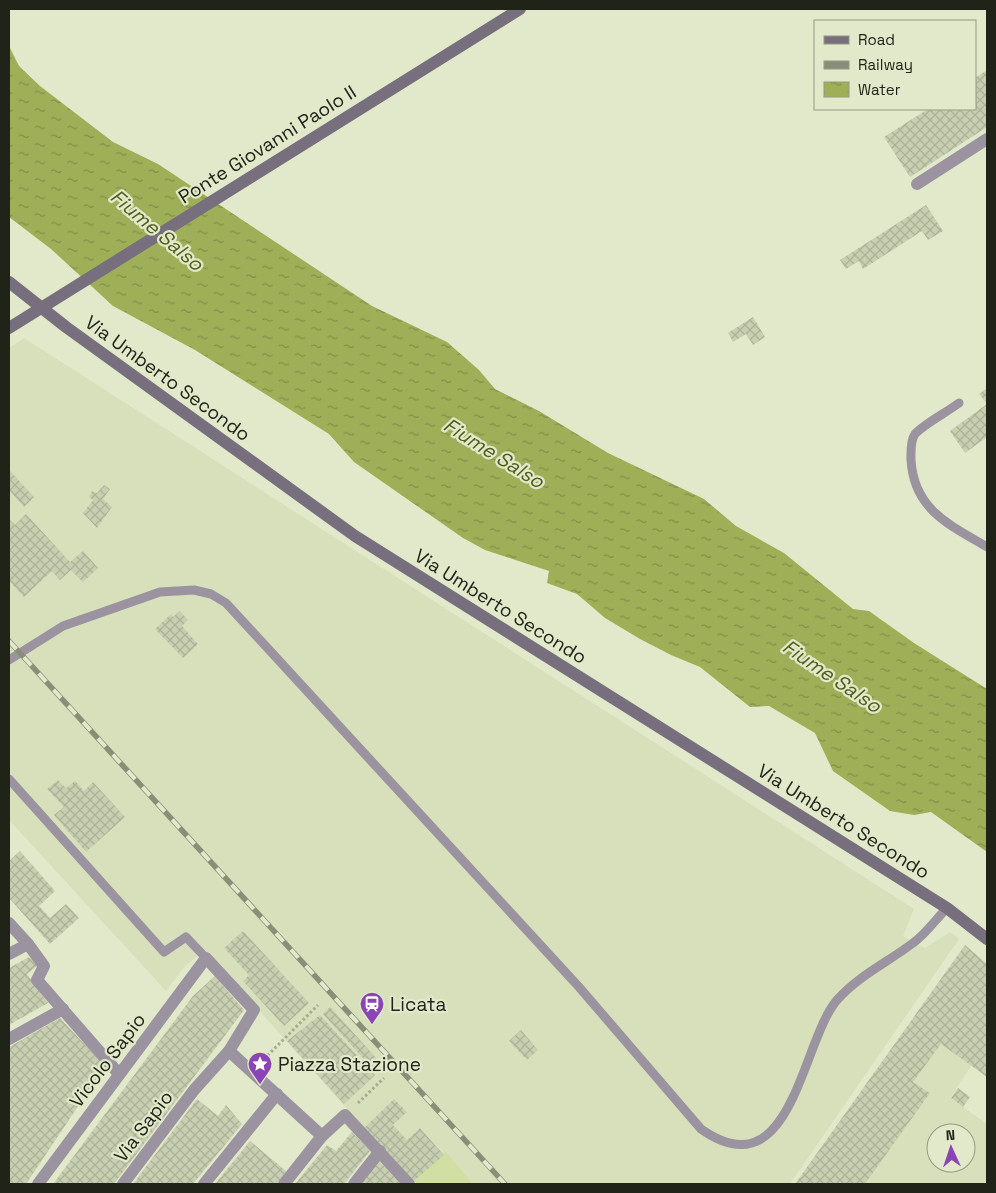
<svg xmlns="http://www.w3.org/2000/svg" width="996" height="1193" font-family="'Space Grotesk',sans-serif">
<style>
.built{fill:#d7e0ba;fill-rule:evenodd}
.garden{fill:#d1dfa2}
.water{fill:url(#water-ripples)}
.building{fill:url(#building-cross-hatch)}
.lines{fill:none;stroke-linecap:round;stroke-linejoin:round}
.path{stroke:#a5aa92;stroke-width:3;stroke-dasharray:2.5 2.5;stroke-linecap:butt}
.lane{stroke:#9b94a0;stroke-width:9}
.street{stroke:#9b94a0;stroke-width:12}
.secondary{stroke:#776e7e;stroke-width:12}
.rail-casing{stroke:#898e78;stroke-width:5.5}
.rail{stroke:#e2e9ca;stroke-width:4;stroke-dasharray:11;stroke-linecap:butt}
.secondary-bridge{stroke:#776e7e;stroke-width:12}
.labels{text-anchor:middle;stroke-width:4.5;stroke-linejoin:round;paint-order:stroke}
.street-label{font-size:19px;fill:#202318;stroke:#e2e9ca}
.poi-label{font-size:19px;fill:#202318;stroke:#e2e9ca;text-anchor:start}
.water-label{font-size:20px;font-style:italic;fill:#515c1d;stroke:#e2e9ca}
</style>
<defs>
<pattern id="water-ripples" width="26" height="14" patternUnits="userSpaceOnUse" patternTransform="scale(1.25)"><rect width="26" height="14" fill="#9faf58"/><path d="M2 4q2-2 4 0t4 0M15 11q2-2 4 0t4 0" fill="none" stroke="#818e48"/></pattern>
<pattern id="building-cross-hatch" width="8" height="8" patternUnits="userSpaceOnUse" patternTransform="scale(1.25)"><rect width="8" height="8" fill="#c8cfb1"/><path d="M0 0l8 8M0 8l8-8" fill="none" stroke="#acb198"/></pattern>
</defs>
<rect width="100%" height="100%" fill="#e2e9ca"/>
<g class="built">
<polygon points="24,338 914,909 903,936 925,948 950,932 959,939 790,1184 472,1184 420,1128 407,1140 393,1125 406,1112 394,1099 364,1128 205,950 185,966 166,991 9,820 9,348"/>
<path d="M941 1044 971 1066 950 1098 987 1124V1184H865L930 1093 913 1082ZM936 1133H966V1163H936Z"/>
</g>
<polygon class="garden" points="446,1152 473,1184 417,1184 414,1181"/>
<polygon class="water" points="9,46 19,66 40,86 113,142 158,164 372,306 447,342 479,370 495,389 539,411 608,453 704,499 736,526 784,553 853,609 869,611 914,643 987,689 987,852 931,812 914,815 890,811 833,771 815,733 769,706 750,707 700,667 671,655 640,639 605,618 577,594 547,583 549,571 485,550 463,538 354,462 329,434 195,350 113,306 51,249 9,217"/>
<g class="building">
<polygon points="987,70 987,127 910,177 884,137 928,109 975,109 975,78"/>
<polygon points="926,205 943,231 928,240 922,231 863,269 859,261 846,269 840,260"/>
<polygon points="753,317 765,337 753,345 746,334 733,342 728,333"/>
<polygon points="987,388 987,437 965,453 950,431 987,404 979,394"/>
<polygon points="9,470 34,497 24,507 9,490"/>
<polygon points="104,485 110,489 103,499 112,507 97,528 83,513 93,500 89,497 92,491 97,493"/>
<polygon points="26,514 70,562 83,551 98,568 83,582 71,570 60,580 52,571 24,597 9,581 9,519 15,525"/>
<polygon points="180,611 188,620 182,626 198,644 183,658 155,629 171,614 173,617"/>
<polygon points="58,780 66,788 75,781 84,791 93,782 125,817 86,852 54,815 64,807 47,789"/>
<polygon points="20,851 55,891 39,906 50,918 66,904 79,918 50,944 9,898 9,861"/>
<polygon points="243,931 309,1003 284,1026 243,981 249,975 224,948"/>
<polygon points="965,945 987,964 987,1077 941,1044 913,1082 930,1093 865,1184 795,1184"/>
<polygon points="29,957 38,965 27,974 48,1003 9,1025 9,968"/>
<polygon points="215,976 244,1010 114,1184 53,1184 193,996"/>
<polygon points="330,1007 379,1061 372,1068 323,1014"/>
<polygon points="320,1015 375,1075 344,1104 287,1041"/>
<polygon points="60,1018 105,1066 26,1184 9,1184 9,1047"/>
<polygon points="521,1030 538,1050 527,1060 509,1041"/>
<polygon points="958,1088 970,1097 963,1107 951,1098"/>
<polygon points="197,1099 218,1116 226,1105 242,1124 193,1184 133,1184"/>
<polygon points="394,1099 407,1112 393,1125 407,1140 420,1128 444,1155 414,1181 364,1128"/>
<polygon points="352,1132 370,1151 344,1184 295,1184 327,1145 336,1151"/>
<polygon points="250,1141 287,1172 276,1184 215,1184"/>
<polygon points="378,1160 402,1184 359,1184"/>
</g>
<g class="lines">
<g class="path">
<polyline points="264,1059 318,1005"/>
<polyline points="358,1103 384,1078"/>
</g>
<g class="lane">
<path d="M959 403C947 412 924 424 915 434 910 441 911 453 911 460 914 510 950 525 987 547"/>
<path d="M9 660 63 626 160 592 194 590 211 594 226 603 579 987 701 1129C792 1193 801 1042 837 1000 858 976 888 962 913 943 926 934 936 919 947 908"/>
<polyline points="9,779 164,952 186,937 206,958"/>
</g>
<g class="street">
<polyline points="917,184 987,139"/>
<polyline points="9,923 28,944 44,966 37,980 119,1074"/>
<polyline points="9,954 28,944"/>
<polyline points="9,1039 63,1009"/>
<polyline points="229,1051 322,1136"/>
<polyline points="38,1184 206,958 254,1010 229,1051 194,1090 123,1184"/>
<polyline points="204,1184 277,1094"/>
<polyline points="284,1184 322,1136 345,1115 409,1184"/>
<polyline points="354,1184 380,1151"/>
</g>
<polyline class="secondary" points="9,282 66,327 355,536 947,908 987,939"/>
<defs>
<polyline id="rail" points="9,641 505,1184"/>
</defs>
<use href="#rail" class="rail-casing"/>
<use href="#rail" class="rail"/>
<polyline class="secondary-bridge" points="9,328 520,9"/>
</g>
<defs>
<symbol id="station-pin" viewBox="-11 -11 22 30"><path d="M0 17L-7.5 6A9.5 9.5 0 1 1 7.5 6Z" fill="#8b43b6" stroke="#e2e9ca"/><path d="M-3-6H3Q5-6 5-4V2Q5 4 3 4L4.5 6H3L1.5 4h-3L-3 6H-4.5L-3 4Q-5 4-5 2V-4Q-5-6-3-6ZM-3.5-4v3h7v-3ZM-3.5 1v1.5H-2V1ZM2 1v1.5H3.5V1Z" fill="#fff"/></symbol>
<symbol id="sight-pin" viewBox="-11 -11 22 30"><path d="M0 17L-7.5 6A9.5 9.5 0 1 1 7.5 6Z" fill="#8b43b6" stroke="#e2e9ca"/><path d="M0-6L1.8-2.2L6-1.7L2.9 1.2L3.7 5.4L0 3.3L-3.7 5.4L-2.9 1.2L-6-1.7L-1.8-2.2Z" fill="#fff"/></symbol>
</defs>
<g fill-rule="evenodd">
<use href="#station-pin" x="358" y="990" width="28" height="38"/>
<use href="#sight-pin" x="246" y="1050" width="28" height="38"/>
</g>
<g class="labels">
<g class="street-label">
<text transform="translate(267 144) rotate(-32)" y="7">Ponte Giovanni Paolo II</text>
<text transform="translate(168 378) rotate(36)" y="7">Via Umberto Secondo</text>
<text transform="translate(501 606) rotate(32)" y="7">Via Umberto Secondo</text>
<text transform="translate(844 821) rotate(32)" y="7">Via Umberto Secondo</text>
<text transform="translate(107 1060) rotate(-53)" y="7">Vicolo Sapio</text>
<text transform="translate(143 1126) rotate(-53)" y="7">Via Sapio</text>
</g>
<g class="poi-label">
<text x="390" y="1011">Licata</text>
<text x="278" y="1071">Piazza Stazione</text>
</g>
<g class="water-label">
<text transform="translate(157 230) rotate(40)" y="7">Fiume Salso</text>
<text transform="translate(494 453) rotate(32)" y="7">Fiume Salso</text>
<text transform="translate(832 676) rotate(34)" y="7">Fiume Salso</text>
</g>
</g>
<rect width="996" height="1193" fill="none" stroke="#202318" stroke-width="20"/>
<rect x="814" y="20" width="162" height="90" fill="#e2e9ca" stroke="#949a83"/>
<rect x="824" y="36" width="25" height="8" fill="#776e7e" stroke="#949a83"/>
<text x="858" y="45" font-size="15" fill="#202318">Road</text>
<rect x="824" y="61" width="25" height="8" fill="#898e78" stroke="#949a83"/>
<text x="858" y="70" font-size="15" fill="#202318">Railway</text>
<rect x="824" y="82" width="25" height="15" fill="url(#water-ripples)" stroke="#949a83"/>
<text x="858" y="95" font-size="15" fill="#202318">Water</text>
<g transform="translate(951 1148) rotate(357)"><circle r="24" fill="#e2e9ca" stroke="#949a83"/>
<path d="M0-4L9 19L0 12L-9 19Z" fill="#8b43b6"/>
<text y="-8" font-size="14" font-weight="bold" text-anchor="middle" fill="#202318">N</text>
</g>
</svg>
